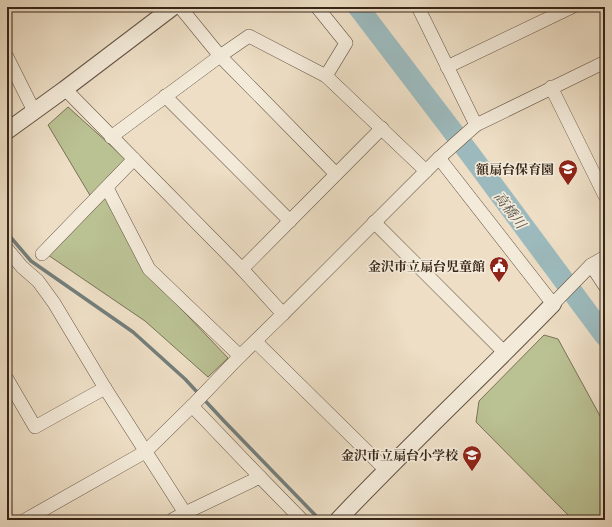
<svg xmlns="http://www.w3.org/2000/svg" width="612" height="527" font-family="'IM FELL Double Pica','Noto Serif JP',serif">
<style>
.green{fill:#bac193;stroke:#787356}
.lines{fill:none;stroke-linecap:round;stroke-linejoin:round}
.stream{stroke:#737e7b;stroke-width:3.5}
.river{stroke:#9cbabd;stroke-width:21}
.minor-casing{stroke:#645343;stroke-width:14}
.tertiary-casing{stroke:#645343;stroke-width:18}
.minor{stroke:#f3ead9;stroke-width:13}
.tertiary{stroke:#f3ead9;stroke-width:16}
.labels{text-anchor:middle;stroke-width:3.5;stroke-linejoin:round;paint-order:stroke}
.poi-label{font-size:13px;font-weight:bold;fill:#362518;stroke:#f3ead9;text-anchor:end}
.water-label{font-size:14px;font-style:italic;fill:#55524a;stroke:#f3ead9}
</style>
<rect width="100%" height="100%" fill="#eddec5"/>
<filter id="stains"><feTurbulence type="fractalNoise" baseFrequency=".005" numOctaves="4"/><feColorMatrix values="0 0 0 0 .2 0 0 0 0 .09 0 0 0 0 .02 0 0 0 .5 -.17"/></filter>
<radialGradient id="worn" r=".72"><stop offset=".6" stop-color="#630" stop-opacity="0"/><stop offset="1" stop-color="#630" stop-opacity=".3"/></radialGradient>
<g class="green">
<polygon points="68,107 128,161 91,197 48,125"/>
<polygon points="105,198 147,273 228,358 208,377 145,321 48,255"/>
<polygon points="544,335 558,339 605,425 605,520 573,520 476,422 479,401"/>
</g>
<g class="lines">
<polyline class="stream" points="7,233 31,261 133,332 185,379 224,421 320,520"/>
<polyline class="river" points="358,7 470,154 605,336"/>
<defs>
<g id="minor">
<polyline points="180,7 220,56 249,36 326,76"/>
<polyline points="317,7 346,43 326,76 426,171"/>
<polyline points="418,7 476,125"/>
<polyline points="7,57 34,111"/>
<polyline points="447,67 572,7"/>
<polyline points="551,87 605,196"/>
<polyline points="65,89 242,269 283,314 439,158 476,125 605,62"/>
<polyline points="165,96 290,221"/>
<polyline points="111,137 220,56 336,174"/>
<polyline points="439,158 553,304 591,265"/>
<polyline points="107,188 149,269 240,356"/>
<polyline points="374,222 505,353"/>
<polyline points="7,249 22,267 38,281 54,303 105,388 185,513 260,477 302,520"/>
<polyline points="42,254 134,159"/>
<polyline points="605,257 591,265 605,286"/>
<polyline points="242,269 382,128"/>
<polyline points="256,342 386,470"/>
<polyline points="7,379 35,427 105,388"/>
<polyline points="192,406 240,356 283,314"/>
<polyline points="25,520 145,452 192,406 260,477"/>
<polyline points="172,520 185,513"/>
</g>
<g id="tertiary">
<polyline points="7,131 65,89 173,7"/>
<path d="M338 520C408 446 482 377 553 304"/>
</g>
</defs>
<use href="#minor" class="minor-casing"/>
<use href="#tertiary" class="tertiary-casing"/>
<use href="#minor" class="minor"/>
<use href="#tertiary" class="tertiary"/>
</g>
<defs>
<symbol id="school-pin" viewBox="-11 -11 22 30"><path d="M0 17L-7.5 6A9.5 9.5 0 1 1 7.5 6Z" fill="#8f2418" stroke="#f3ead9"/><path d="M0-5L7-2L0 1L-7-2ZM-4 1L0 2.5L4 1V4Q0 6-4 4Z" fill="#fff"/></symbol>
<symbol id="civic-pin" viewBox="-11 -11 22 30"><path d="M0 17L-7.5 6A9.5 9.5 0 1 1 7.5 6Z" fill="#8f2418" stroke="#f3ead9"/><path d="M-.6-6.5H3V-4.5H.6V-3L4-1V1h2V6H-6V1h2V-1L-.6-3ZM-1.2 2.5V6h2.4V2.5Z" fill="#fff"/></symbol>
</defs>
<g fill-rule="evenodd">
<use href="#school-pin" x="557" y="158" width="22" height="30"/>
<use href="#civic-pin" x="488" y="255" width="22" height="30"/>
<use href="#school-pin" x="461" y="444" width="22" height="30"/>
</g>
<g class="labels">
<g class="poi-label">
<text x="554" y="174">額扇台保育園</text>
<text x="485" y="271">金沢市立扇台児童館</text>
<text x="458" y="460">金沢市立扇台小学校</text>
</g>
<g class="water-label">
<text transform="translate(510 210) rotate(53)" y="5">高橋川</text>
</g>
</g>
<rect width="612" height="527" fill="none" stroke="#eddec5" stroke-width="24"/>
<rect x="8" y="8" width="596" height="511" fill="none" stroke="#362518" stroke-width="2"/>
<rect x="12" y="12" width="588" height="503" fill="none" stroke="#362518"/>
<rect width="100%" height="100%" filter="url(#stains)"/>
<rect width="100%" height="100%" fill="url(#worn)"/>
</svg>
